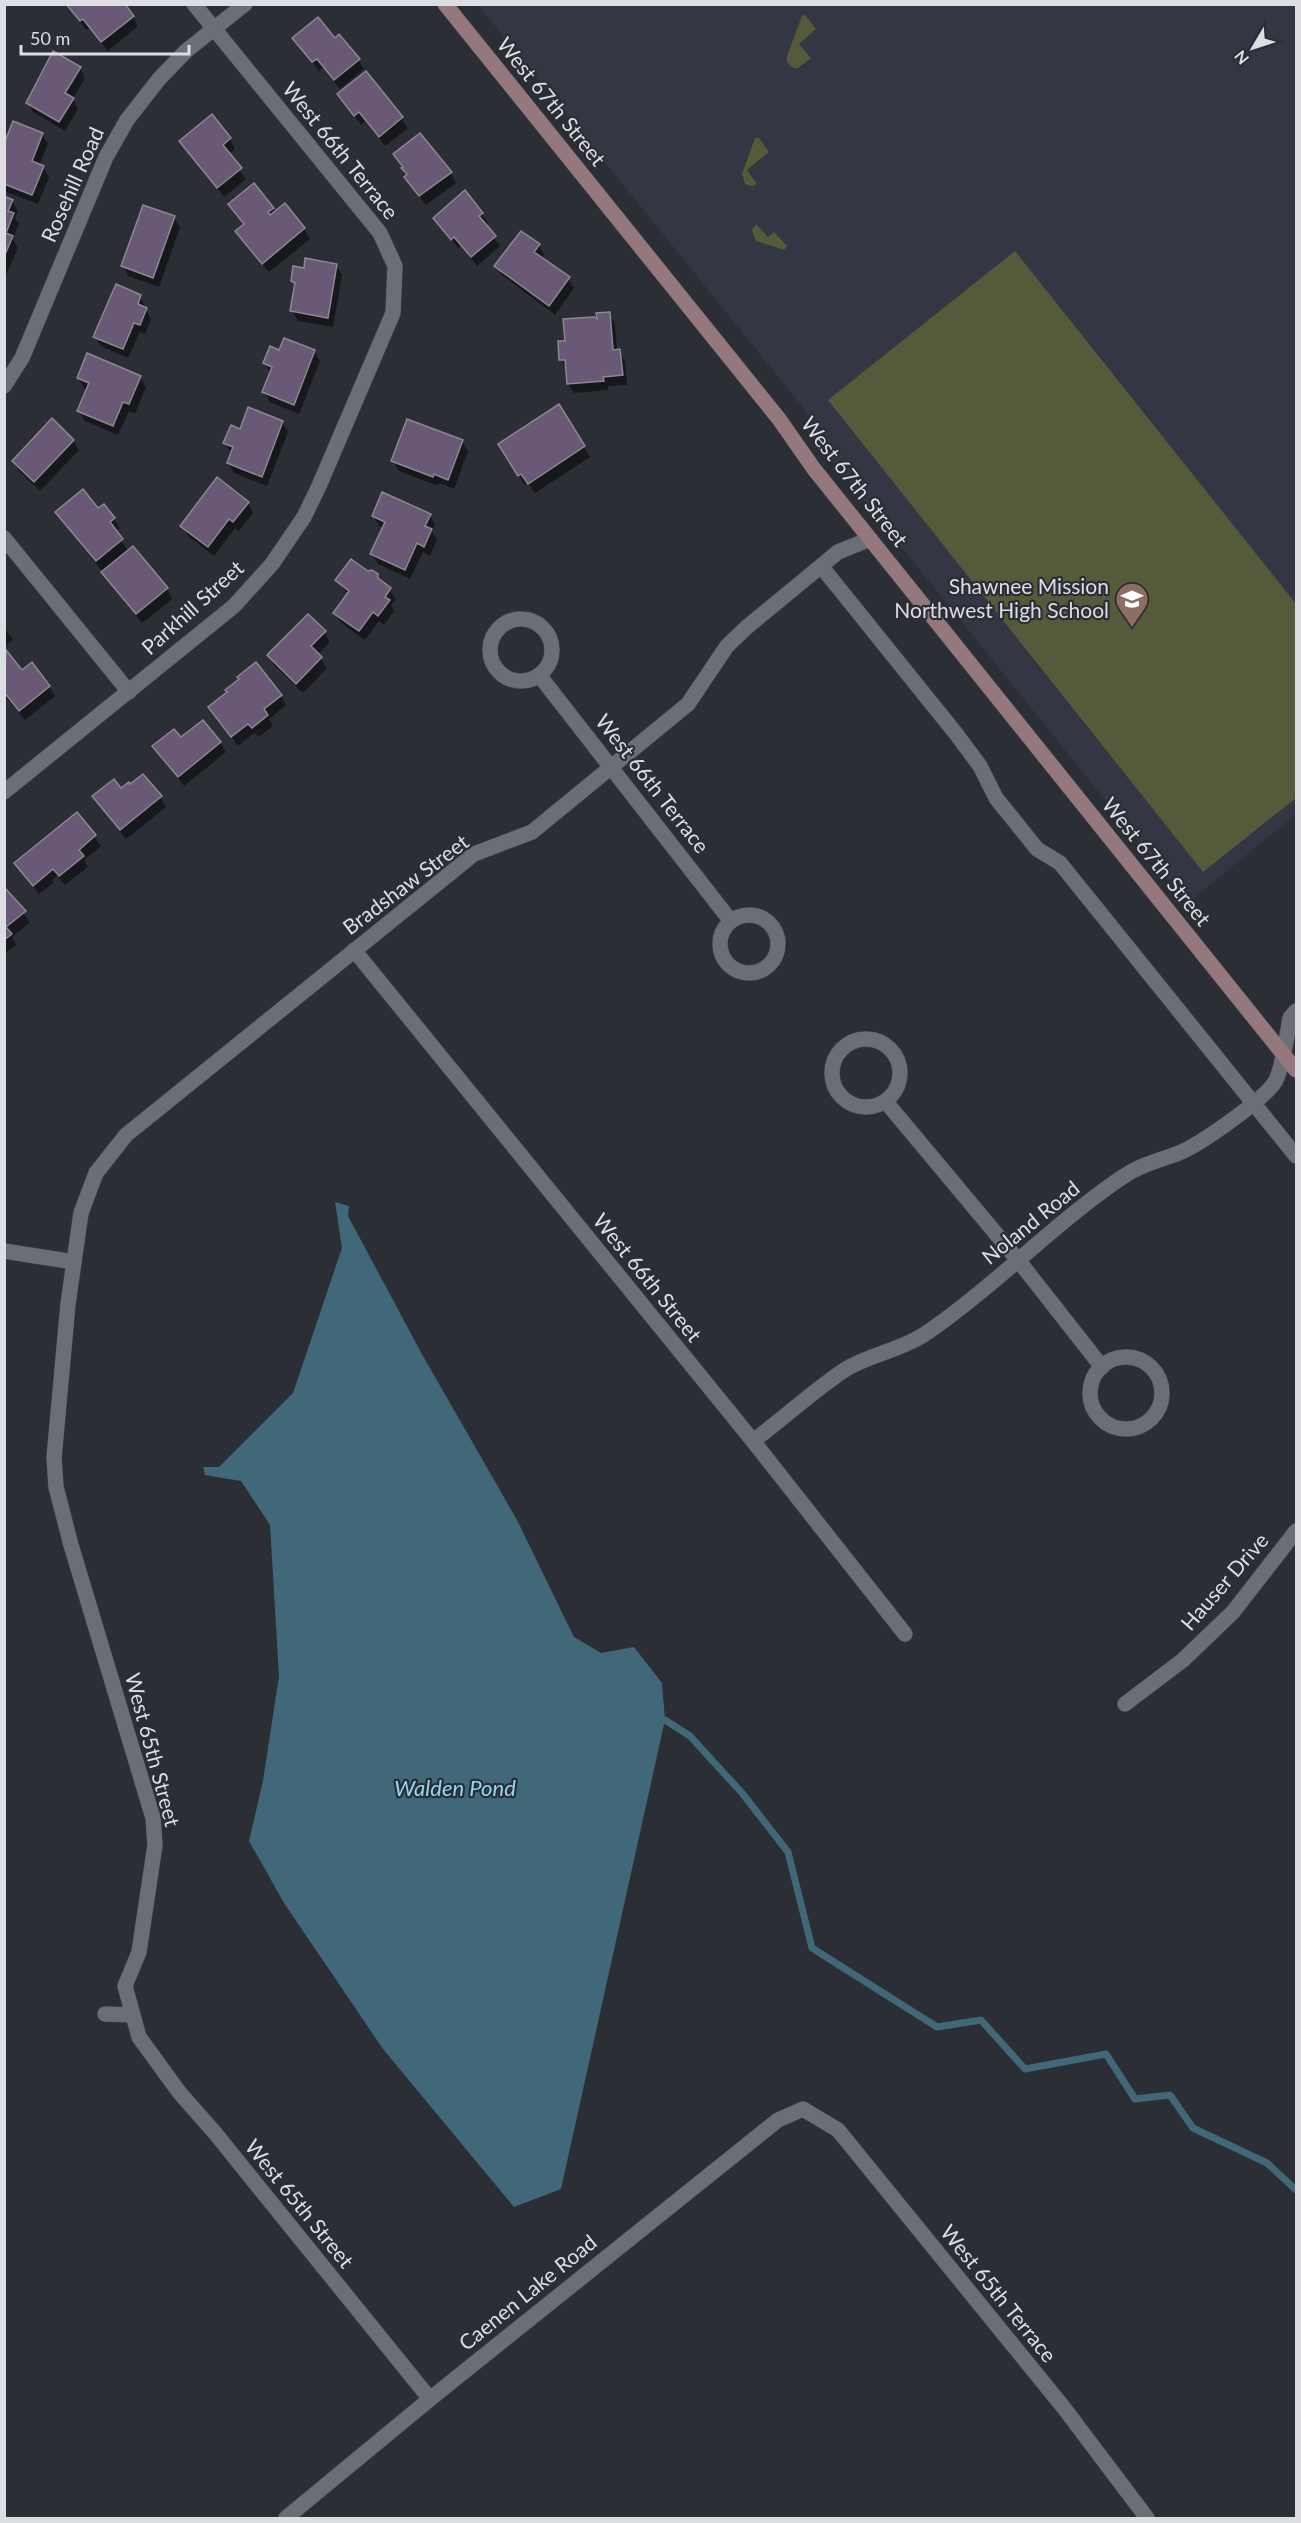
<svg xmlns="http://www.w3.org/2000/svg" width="1301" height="2523" font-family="Lato,sans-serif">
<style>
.built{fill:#323743}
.green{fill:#555a3a}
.water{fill:#406878}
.shadow{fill:#0007;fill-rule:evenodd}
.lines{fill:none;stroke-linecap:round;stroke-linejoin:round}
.stream{stroke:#406878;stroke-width:7}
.building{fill:#695876;stroke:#8c888f;stroke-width:1.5}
.street-casing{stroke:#484b50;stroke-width:16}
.secondary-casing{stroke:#484b50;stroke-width:16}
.street{stroke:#6c6e76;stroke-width:15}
.secondary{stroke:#94787e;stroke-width:15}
.labels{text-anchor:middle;stroke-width:4.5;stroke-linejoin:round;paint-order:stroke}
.street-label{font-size:21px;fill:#dddee3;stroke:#2c2e35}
.poi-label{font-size:21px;fill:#dddee3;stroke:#2c2e35;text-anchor:end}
.water-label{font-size:22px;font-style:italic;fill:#90d8f4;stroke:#2c2e35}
</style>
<rect width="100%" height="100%" fill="#2c2e35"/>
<polygon class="built" points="478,5 1296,5 1296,814 1188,903 817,442 805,410"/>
<g class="green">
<polygon points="805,15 816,29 799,44 811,58 798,68 793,68 787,62 787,56 802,16"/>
<polygon points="755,138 759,138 769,152 747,170 757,184 752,186 745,184 742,174"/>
<polygon points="756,224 768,237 774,232 787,246 785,250 756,241 752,230"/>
<polygon points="1015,251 1296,604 1296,798 1203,872 828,400"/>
</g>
<polygon class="water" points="335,1202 349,1206 348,1216 423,1356 517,1520 574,1637 601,1653 634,1647 662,1683 665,1720 561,2189 514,2207 383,2049 284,1903 249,1841 263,1781 279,1676 270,1525 241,1481 205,1475 203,1467 219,1467 293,1393 342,1248"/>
<g class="shadow">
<polygon points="67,4 133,16 138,26 108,51 89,28 86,30"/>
<polygon points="294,38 335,40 358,60 364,69 340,89 323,67 319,71"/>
<polygon points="80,68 85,78 73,99 78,109 65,131 33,112 28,103"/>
<polygon points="365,73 408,128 385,146 365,121 361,125 339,94"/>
<polygon points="42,134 48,144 39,166 43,167 49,177 38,204 4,191 4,148"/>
<polygon points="230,139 235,149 228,154 246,179 224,197 181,141"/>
<polygon points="395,155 451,173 456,183 426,205 412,187"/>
<polygon points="4,198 12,201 18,211 15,218 19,224 13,239 18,248 6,275 4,274"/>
<polygon points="229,204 273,208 276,213 304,229 310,239 269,272 243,241 237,231 244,225"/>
<polygon points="144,207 174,218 180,228 159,287 128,276 123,266"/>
<polygon points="482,214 488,223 485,226 500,246 477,266 461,246 458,248 435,218"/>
<polygon points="539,245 544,255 542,259 568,278 574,288 555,315 502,275 496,266"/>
<polygon points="336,265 342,275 333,327 298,321 292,311 296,287 293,280 305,270"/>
<polygon points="140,296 151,320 145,334 140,332 128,358 101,346 95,337"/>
<polygon points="609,314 615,324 617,351 625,361 627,385 608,386 608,390 574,393 568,384 566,369 561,360 567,342"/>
<polygon points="314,351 320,361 299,414 270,402 264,392 271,374 265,363 279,352"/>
<polygon points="140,377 146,387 135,414 129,411 118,435 85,421 79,411 88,390 84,388 78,378"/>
<polygon points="559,406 590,457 535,493 528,483 525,485 505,454"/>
<polygon points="282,422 288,432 267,486 234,473 228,463 232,454 225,443 240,430"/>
<polygon points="73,441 79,450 40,491 19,471 13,461"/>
<polygon points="462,441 468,451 454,489 439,483 438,486 399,471 393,461"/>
<polygon points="248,503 253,513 239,531 235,528 214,556 188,536 182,526"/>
<polygon points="98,510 114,519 120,528 115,532 129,552 167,589 172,599 142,623 57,513"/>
<polygon points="430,515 435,525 432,532 437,540 430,556 423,552 410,579 378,564 372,554 384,528 379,526 373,516"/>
<polygon points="377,575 396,599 391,605 394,611 384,625 379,621 365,640 341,623 335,613 349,595 337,580"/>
<polygon points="4,627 13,640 4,647"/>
<polygon points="324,632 330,642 317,655 327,668 303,693 274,665 269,656"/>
<polygon points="6,652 22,672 49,687 55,696 25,720 4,695"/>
<polygon points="281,696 286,705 269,719 273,726 258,737 255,732 238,746 210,707"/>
<polygon points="220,742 226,752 184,786 154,747"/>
<polygon points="120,790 160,797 166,807 126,839 94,797"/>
<path d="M77 814 101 846 84 860 88 867 65 885 59 878 39 894 16 863ZM84 854V857L54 882 52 880Z"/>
<polygon points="4,889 30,922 12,937 16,945 4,954"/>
</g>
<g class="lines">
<polyline class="stream" points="665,1720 690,1736 742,1793 788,1852 812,1948 937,2027 981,2020 1025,2069 1106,2054 1135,2099 1170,2095 1193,2128 1267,2163 1296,2190"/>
</g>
<g class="building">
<polygon points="66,4 125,4 134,16 101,42 83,19 80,21"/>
<polygon points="318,17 335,38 339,34 360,59 334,80 317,59 312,62 292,38"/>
<polygon points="53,51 81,67 65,93 74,98 59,122 26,103"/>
<polygon points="366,71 403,117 379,137 359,112 354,116 337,94"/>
<polygon points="212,114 231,138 223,145 242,168 217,188 179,141"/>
<polygon points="13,121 43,133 32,161 44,166 32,195 4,184 4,144"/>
<polygon points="420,133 452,172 419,196 404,177 407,174 401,168 403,167 393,154"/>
<polygon points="254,183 274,208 268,212 270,215 285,203 305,228 262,264 235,231 244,224 228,204"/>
<polygon points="465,190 483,213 479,216 496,236 471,257 454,237 451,240 433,218"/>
<polygon points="4,196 13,200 8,211 14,213 6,233 13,236 4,257"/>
<polygon points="143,205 175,216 153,278 121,266"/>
<polygon points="521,231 540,244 534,252 570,277 549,306 494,266"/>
<polygon points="305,258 337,264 328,318 290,311 295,283 291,281 293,266 304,268"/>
<polygon points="116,284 141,295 138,304 147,308 140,325 134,323 123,349 93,337"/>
<polygon points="610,312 613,350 620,349 623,375 603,377 604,381 567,384 565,360 559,360 558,341 565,341 563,319 594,317 597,319 596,313"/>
<polygon points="284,338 315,350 294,405 262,392 272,367 263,363 270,346 279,350"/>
<polygon points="87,353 141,376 129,404 123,402 113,426 77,411 89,383 77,378"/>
<polygon points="559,404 585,446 528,484 521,474 518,476 498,444"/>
<polygon points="248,407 283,421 262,477 227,463 233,447 223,443 231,425 240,429"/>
<polygon points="52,418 74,440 34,482 12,461"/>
<polygon points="407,419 463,440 448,480 434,474 433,477 391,461"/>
<polygon points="217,477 249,502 233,522 229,519 208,547 180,526"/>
<polygon points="83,489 98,508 104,504 115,518 110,522 123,539 96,561 55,512"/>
<polygon points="382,492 431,514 425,526 432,529 424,547 417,543 405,570 370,554 385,522 372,516"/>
<polygon points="133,546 168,588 136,614 101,572"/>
<polygon points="351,559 368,571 372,570 378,574 378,578 391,588 385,597 390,600 378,616 373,612 359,631 333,613 349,591 335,580"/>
<polygon points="308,614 326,631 311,646 322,657 296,684 267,655"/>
<polygon points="6,650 22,670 32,662 50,686 19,711 4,692"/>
<polygon points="256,662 282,695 264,709 268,715 252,728 248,724 231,737 208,707 227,692 225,690 239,679 237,677"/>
<polygon points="203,720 221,742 178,777 152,746 174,729 181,737"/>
<polygon points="143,774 162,796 120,830 92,796 114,779 121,788 129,782 130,784"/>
<polygon points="77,812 96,835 79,850 84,856 59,876 53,869 33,886 14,863"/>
<polygon points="4,887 26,911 6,927 12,934 4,940"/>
</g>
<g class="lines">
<defs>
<g id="street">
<polyline points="4,386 22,358 106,157 127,120 159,79 186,51 245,4"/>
<polyline points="4,538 129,692"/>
<polyline points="821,566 957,735 980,766 996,798 1037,849 1060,863 1296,1156"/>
<circle cx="521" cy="650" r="31"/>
<polyline points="539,675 730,920"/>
<polyline points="4,792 234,606 272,564 304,517 319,486 393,313 395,266 380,233 194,4"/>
<circle cx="749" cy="944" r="29"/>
<polyline points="354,950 753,1441 905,1634"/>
<circle cx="866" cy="1073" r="34"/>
<polyline points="886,1102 1018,1260 1102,1367"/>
<polyline points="4,1251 74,1262"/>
<circle cx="1126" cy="1393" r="36"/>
<path d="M753 1441C784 1418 814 1390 846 1369 871 1354 901 1350 925 1334 994 1287 1052 1225 1121 1178 1139 1165 1158 1161 1179 1153 1199 1145 1267 1098 1276 1080 1283 1066 1287 1034 1290 1018L1296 1011"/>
<polyline points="1125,1704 1183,1660 1233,1612 1296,1531"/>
<polyline points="105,2014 133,2015"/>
<polyline points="430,2399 215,2133 179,2092 139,2037 125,1986 139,1952 155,1845 153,1818 71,1545 56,1487 54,1458 68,1304 81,1213 96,1173 126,1135 474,854 532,832 688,704 727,646 747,627 838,552 870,539"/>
<polyline points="286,2518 430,2399 778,2120 803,2109 838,2130 1064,2408 1147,2518"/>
</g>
<polyline id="secondary" points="445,4 779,419 814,469 1296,1070"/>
</defs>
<use href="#street" class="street-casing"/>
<use href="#secondary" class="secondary-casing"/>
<use href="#street" class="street"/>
<use href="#secondary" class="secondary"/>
</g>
<defs>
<symbol id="school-pin" viewBox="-11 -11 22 30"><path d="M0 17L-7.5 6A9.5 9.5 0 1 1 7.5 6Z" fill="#8d6e63" stroke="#2c2e35"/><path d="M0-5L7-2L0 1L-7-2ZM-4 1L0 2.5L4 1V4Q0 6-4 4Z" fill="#fff"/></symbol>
</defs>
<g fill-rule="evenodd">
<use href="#school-pin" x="1113" y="580" width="38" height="52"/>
</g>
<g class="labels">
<g class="street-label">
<text transform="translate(551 102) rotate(51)" y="7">West 67th Street</text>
<text transform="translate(340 151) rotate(51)" y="7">West 66th Terrace</text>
<text transform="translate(73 185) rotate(-66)" y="7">Rosehill Road</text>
<text transform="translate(854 482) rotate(52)" y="7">West 67th Street</text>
<text transform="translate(193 608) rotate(-42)" y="7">Parkhill Street</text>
<text transform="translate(652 784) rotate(52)" y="7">West 66th Terrace</text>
<text transform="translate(1156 862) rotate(51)" y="7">West 67th Street</text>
<text transform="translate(406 885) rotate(-37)" y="7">Bradshaw Street</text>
<text transform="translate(1031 1223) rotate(-39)" y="7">Noland Road</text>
<text transform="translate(647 1278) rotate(51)" y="7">West 66th Street</text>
<text transform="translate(1225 1582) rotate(-49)" y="7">Hauser Drive</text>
<text transform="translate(152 1750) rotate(75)" y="7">West 65th Street</text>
<text transform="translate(299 2204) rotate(51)" y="7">West 65th Street</text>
<text transform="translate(528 2293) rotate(-39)" y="7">Caenen Lake Road</text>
<text transform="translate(998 2294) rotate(51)" y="7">West 65th Terrace</text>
</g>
<g class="poi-label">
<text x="1109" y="594">Shawnee Mission<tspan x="1109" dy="24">Northwest High School</tspan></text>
</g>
<g class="water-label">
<text x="455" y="1796">Walden Pond</text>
</g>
</g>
<rect width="1301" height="2523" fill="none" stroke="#dddee3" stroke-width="12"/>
<g transform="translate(1253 48) rotate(231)" stroke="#2c2e35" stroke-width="4.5" paint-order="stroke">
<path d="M0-4.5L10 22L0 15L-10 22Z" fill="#dddee3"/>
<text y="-9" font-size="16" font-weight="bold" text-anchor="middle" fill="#dddee3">N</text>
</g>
<path d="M21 45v9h168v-9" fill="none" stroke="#dddee3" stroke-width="3"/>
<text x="30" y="45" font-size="18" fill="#dddee3" stroke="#2c2e35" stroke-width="4.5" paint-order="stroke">50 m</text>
</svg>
